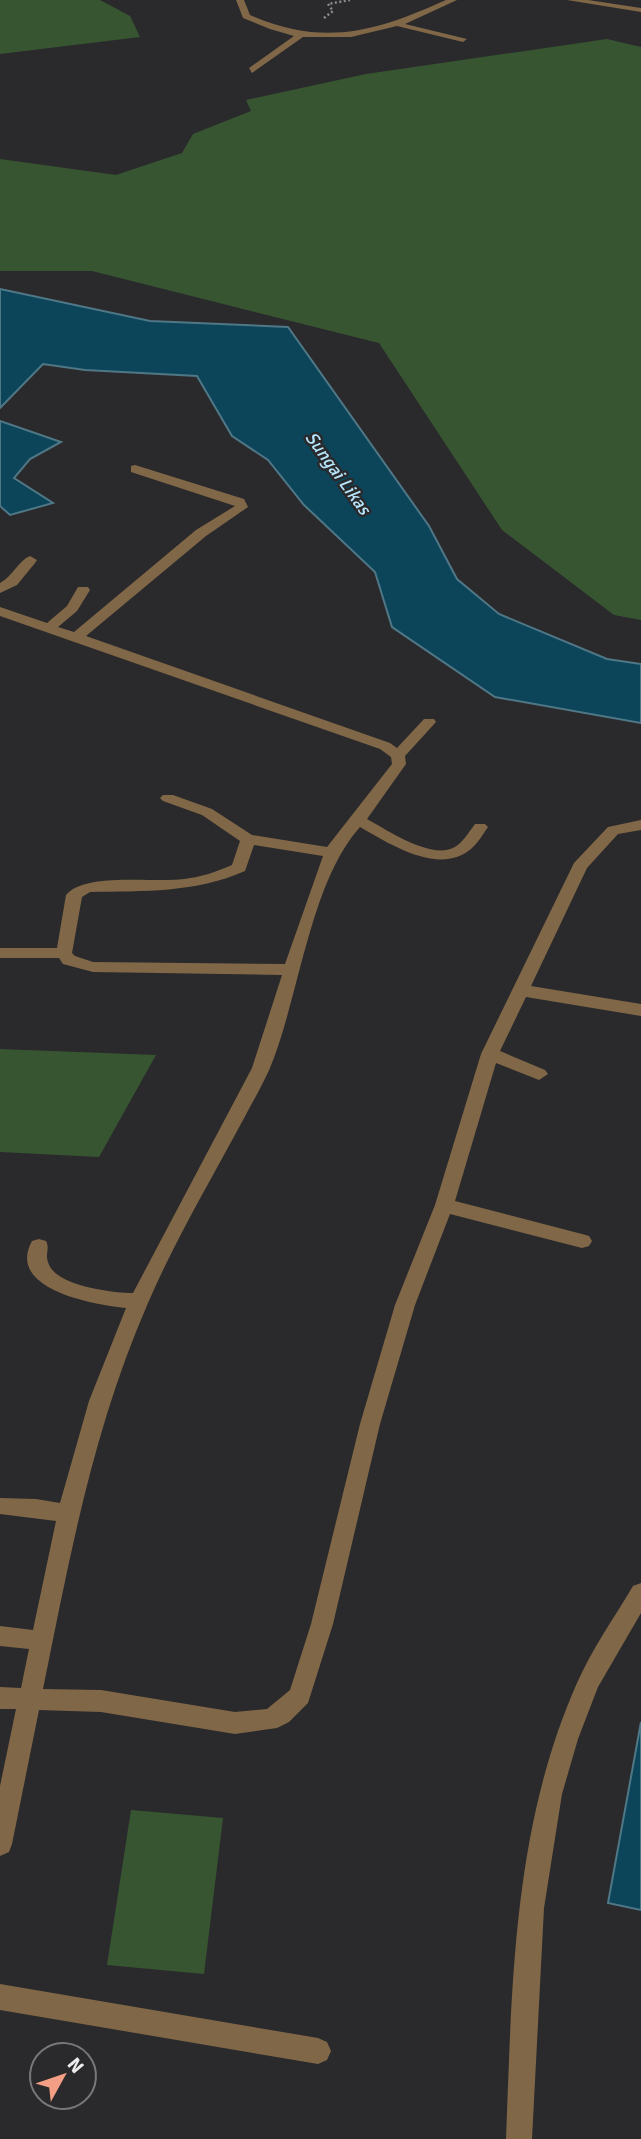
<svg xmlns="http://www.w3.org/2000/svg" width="641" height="2139" font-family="Signika,sans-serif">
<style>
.green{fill:#385532}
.water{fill:#0c455a;stroke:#4f7786;stroke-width:2}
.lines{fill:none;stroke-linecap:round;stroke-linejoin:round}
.path{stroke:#8b8b8d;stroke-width:2.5;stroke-dasharray:2 2.5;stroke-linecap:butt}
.minor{fill:#806747;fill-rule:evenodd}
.labels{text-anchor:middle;stroke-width:5;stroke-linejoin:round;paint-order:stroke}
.far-water-label{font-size:18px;font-style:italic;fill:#b6e5fb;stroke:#2a2a2c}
</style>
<rect width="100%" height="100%" fill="#2a2a2c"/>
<g class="green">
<polygon points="0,0 100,0 130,16 140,37 0,54"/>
<polygon points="607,39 641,47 641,620 614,615 502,530 379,343 92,271 0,271 0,159 116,175 182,153 193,134 251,111 246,100 366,74"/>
<polygon points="0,1049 156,1055 99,1157 0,1152"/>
<polygon points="131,1810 223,1818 204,1974 107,1965"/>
</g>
<g class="water">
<polygon points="0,289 150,321 288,327 429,526 457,579 499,614 607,659 641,664 641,723 495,697 392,627 375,572 304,505 268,460 232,436 197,376 85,370 43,364 0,408"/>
<polygon points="0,421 61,442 30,459 14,478 53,503 10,515 0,506"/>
<polygon points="641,1722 641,1910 608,1903"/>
</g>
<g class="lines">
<polyline class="path" points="324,18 333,11 328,4 350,0"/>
<g class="minor">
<path d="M236 0H244L250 15C324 47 375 32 446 0H457L405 24 467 39 463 42 397 26 351 37H303L252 73 249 68 294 36 270 29 243 18Z"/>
<polygon points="567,0 588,0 641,8 641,12"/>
<path d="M135 465 244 499 248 507 206 536 86 636 390 743 397 748 424 719H434L436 722 405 756 406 764 367 819C387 830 430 859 453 848 463 843 468 833 475 824H485L488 827C483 834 478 843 471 849 439 876 390 844 360 827 310 882 299 998 270 1068 262 1086 252 1103 243 1120 211 1180 175 1240 148 1303 93 1429 70 1556 43 1689L101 1690 235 1712 267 1709 290 1690 311 1624 360 1424 395 1305 435 1205 481 1054 574 863 608 827 641 820V830L618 834 587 868 531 986 641 1004V1016L526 997 500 1051 545 1070 548 1074 539 1080 496 1063 455 1201 582 1234 589 1236 592 1241 589 1246 582 1248 450 1214 415 1305 380 1424 333 1624 308 1703 289 1722 277 1728 235 1734 101 1712 39 1710 12 1844 9 1852 0 1856V1786L16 1709H0V1687L21 1688 29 1649 0 1646V1626L33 1630 56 1521 0 1514V1498L36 1499 60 1503 89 1401 126 1308C96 1305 5 1290 32 1241L39 1239 46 1241C50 1249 45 1254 48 1262 54 1286 113 1293 133 1293L252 1068 282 975 93 972 63 964 59 958H0V948H57L66 895C85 872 154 883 184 879 201 877 216 872 232 865L240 841 202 815 163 801 160 798 163 795H173L212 809 252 835 327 847 392 764 391 757 380 749 0 616V607L47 623 67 606 78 587H88L90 590 77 611 58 627 74 632 196 530 235 506 131 472V466ZM254 845 323 856 285 964 93 962 75 956 72 953 82 897 90 892C144 891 195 893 245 871Z"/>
<path d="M30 556 37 560 35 563 17 585 0 593V583C12 577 18 561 30 556Z"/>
<path d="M641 1583V1613L598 1687 578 1739 562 1794 544 1908 532 2139H506C512 1984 513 1827 577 1683 592 1649 614 1618 633 1586Z"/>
<polygon points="0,1984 318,2038 327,2042 331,2051 327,2060 318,2064 0,2010"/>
</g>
</g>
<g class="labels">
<g class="far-water-label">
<text transform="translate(338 473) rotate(54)" y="6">Sungai Likas</text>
</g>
</g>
<g transform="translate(63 2076) rotate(50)"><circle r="33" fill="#2a2a2c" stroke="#787879" stroke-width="2"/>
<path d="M0-5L12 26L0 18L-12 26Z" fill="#f49e86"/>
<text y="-10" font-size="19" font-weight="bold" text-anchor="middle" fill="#ececed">N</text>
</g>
</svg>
